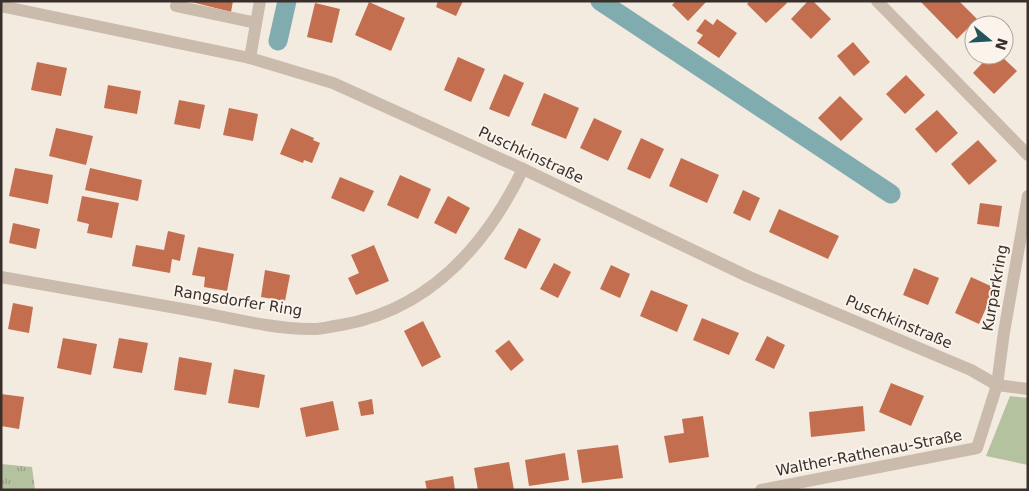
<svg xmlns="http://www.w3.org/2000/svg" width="1029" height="491" font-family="'DejaVu Sans',sans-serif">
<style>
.grass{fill:url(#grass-tufts)}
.green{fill:#b5c2a0}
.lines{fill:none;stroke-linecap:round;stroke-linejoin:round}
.canal{stroke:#80acaf;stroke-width:19}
.building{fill:#c36e4e}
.minor{stroke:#cbbbac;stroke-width:12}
.labels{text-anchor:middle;stroke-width:4;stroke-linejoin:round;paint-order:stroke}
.street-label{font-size:15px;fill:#39302b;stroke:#faf4ed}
</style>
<defs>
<pattern id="grass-tufts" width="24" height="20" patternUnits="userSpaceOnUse" patternTransform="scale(1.25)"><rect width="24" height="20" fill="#b5c2a0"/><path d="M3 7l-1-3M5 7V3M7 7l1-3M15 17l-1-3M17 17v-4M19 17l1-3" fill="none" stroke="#949e83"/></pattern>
</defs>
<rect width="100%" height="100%" fill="#f3eae0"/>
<polygon class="grass" points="1,464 32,467 35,490 1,490"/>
<polygon class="green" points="1010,396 1028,398 1028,465 986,456"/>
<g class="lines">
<g class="canal">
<polyline points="600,1 891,194"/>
<polyline points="278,41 287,1"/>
</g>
</g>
<g class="building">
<polygon points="188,1 233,1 231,12"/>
<polygon points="438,1 463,1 456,16 436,7"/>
<polygon points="676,1 707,1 688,21 672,5"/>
<polygon points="750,1 785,1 787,3 766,23 747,4"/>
<polygon points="808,1 813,1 831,19 811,39 791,19"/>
<polygon points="920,1 959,1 977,19 957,39"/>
<polygon points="369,2 405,18 391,51 355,35"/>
<polygon points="315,3 340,9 332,43 307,37"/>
<polygon points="705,19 713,25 717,19 737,33 719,58 697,43 703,35 696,31"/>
<polygon points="853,42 870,62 854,76 837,56"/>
<polygon points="990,55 1000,55 1017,71 994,94 973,73"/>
<polygon points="458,57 485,69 471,102 444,90"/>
<polygon points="37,62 67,68 61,96 31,90"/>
<polygon points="504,74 524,83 509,117 489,109"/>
<polygon points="906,75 925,95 905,114 886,94"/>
<polygon points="108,85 141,91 137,114 104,108"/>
<polygon points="544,93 579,108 566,139 531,125"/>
<polygon points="840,96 863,119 841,141 818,118"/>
<polygon points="179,100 205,105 200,129 174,124"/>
<polygon points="229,108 258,114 253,141 223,135"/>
<polygon points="937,110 958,133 936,153 915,129"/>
<polygon points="594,118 622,131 608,161 580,148"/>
<polygon points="56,128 93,136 86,165 49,156"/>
<polygon points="291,128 314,138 313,140 320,143 312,163 304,160 303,163 280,154"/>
<polygon points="641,138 664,149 650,179 627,169"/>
<polygon points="978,140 997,161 969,185 951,164"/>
<polygon points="681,158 719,175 707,203 669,186"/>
<polygon points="15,168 53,175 48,204 9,196"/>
<polygon points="90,168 142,180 138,201 85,190"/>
<polygon points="400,175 431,189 418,219 387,205"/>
<polygon points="340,177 374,191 364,212 331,198"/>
<polygon points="743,190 760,198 750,221 733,213"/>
<polygon points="82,196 119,203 112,238 87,233 89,224 77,221"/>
<polygon points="448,196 470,208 456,234 434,223"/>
<polygon points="980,203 1002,206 999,227 977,224"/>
<polygon points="779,209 839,236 828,259 769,232"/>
<polygon points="13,223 40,229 36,249 9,243"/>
<polygon points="519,228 541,239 526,269 504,259"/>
<polygon points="168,231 185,235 180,261 172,259 170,273 132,266 136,245 164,250"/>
<polygon points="374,245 389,281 356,295 348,278 359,273 351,255"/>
<polygon points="198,247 234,254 227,291 204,287 205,277 192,275"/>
<polygon points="554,263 571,272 558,298 540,289"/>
<polygon points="611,265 630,274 620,298 600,289"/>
<polygon points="914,268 939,278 928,305 903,295"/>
<polygon points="265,270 290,275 285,301 261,297"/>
<polygon points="971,277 995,288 979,324 955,313"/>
<polygon points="651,290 688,305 677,332 640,316"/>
<polygon points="13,303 33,307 29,333 8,329"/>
<polygon points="702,318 739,333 729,355 693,340"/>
<polygon points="423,321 441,357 422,367 404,331"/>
<polygon points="767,336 785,345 774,369 755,360"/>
<polygon points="63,338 97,344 91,375 57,368"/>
<polygon points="119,338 148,343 142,373 113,368"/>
<polygon points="509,340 524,360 511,371 495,351"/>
<polygon points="179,357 212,363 206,395 174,390"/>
<polygon points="234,369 265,375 259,408 228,403"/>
<polygon points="891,383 924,396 911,426 879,412"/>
<polygon points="1,394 24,397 19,429 1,426"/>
<polygon points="372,399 374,414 361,416 358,402"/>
<polygon points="333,401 339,430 306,437 300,408"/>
<polygon points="863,406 865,431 811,437 809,412"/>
<polygon points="703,416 709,457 669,463 664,436 684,433 682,419"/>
<polygon points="618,445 623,478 582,483 577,450"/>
<polygon points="565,453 569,480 529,486 525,460"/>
<polygon points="509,462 514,490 478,490 474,468"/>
<polygon points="453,476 455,490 427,490 425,481"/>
</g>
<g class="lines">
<g class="minor">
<polyline points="877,1 1028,155"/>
<polyline points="1,6 250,58 333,83 523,169 747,276 971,370 997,385 1028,389"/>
<polyline points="176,6 256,23"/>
<polyline points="250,58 260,1"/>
<path d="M1 277C63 288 126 299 188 310 226 317 272 329 311 329 321 330 331 326 341 325 429 310 486 245 523 169"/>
<polyline points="761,490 977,448 997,385 1004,332 1028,196"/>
</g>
</g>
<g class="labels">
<g class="street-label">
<text transform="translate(531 155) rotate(25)" y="5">Puschkinstraße</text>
<text transform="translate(995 288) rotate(-80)" y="5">Kurparkring</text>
<text transform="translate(238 301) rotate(9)" y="5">Rangsdorfer Ring</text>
<text transform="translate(899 322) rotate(23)" y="5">Puschkinstraße</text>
<text transform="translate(869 453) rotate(-11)" y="5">Walther-Rathenau-Straße</text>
</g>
</g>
<rect width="1029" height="491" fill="none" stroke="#39302b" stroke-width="5"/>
<g transform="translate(989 40) rotate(108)"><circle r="24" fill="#faf4ed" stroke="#ada69f"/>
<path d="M0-4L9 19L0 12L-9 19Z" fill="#21555a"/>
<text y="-8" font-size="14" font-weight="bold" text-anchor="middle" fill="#39302b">N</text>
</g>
</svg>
